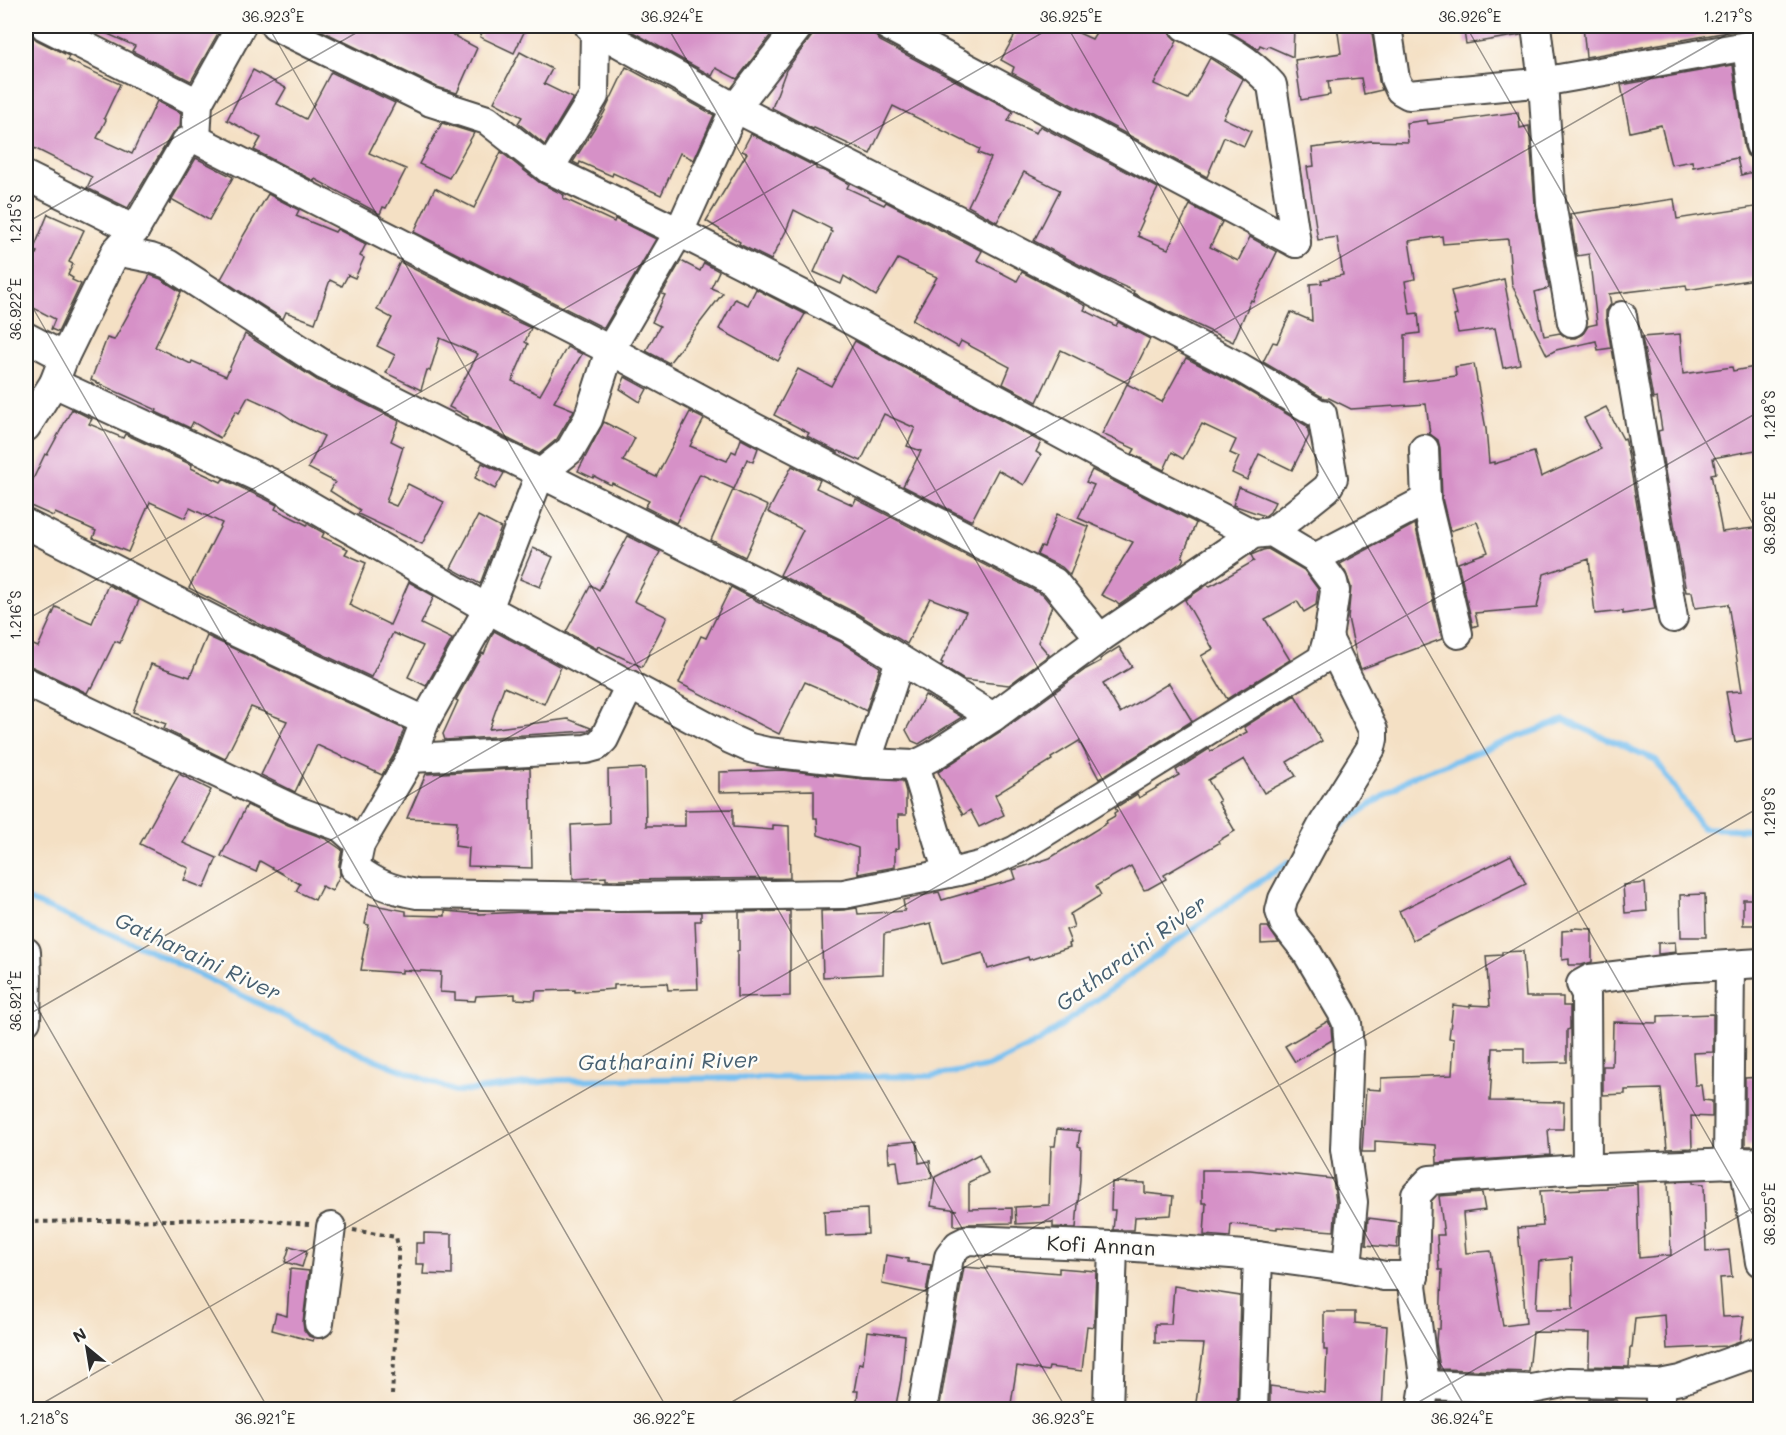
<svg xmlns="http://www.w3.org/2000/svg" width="1786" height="1435" font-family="Mali,sans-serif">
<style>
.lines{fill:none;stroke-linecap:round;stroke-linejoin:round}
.stream{stroke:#78c0f0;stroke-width:6}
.building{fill:#d691c7;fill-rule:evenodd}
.minor-casing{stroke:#494642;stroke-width:32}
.path{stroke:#494642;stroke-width:4;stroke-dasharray:4.5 4.5;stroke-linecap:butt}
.minor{stroke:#fff;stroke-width:28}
.ticks{fill:none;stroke:#2b2b2b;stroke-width:1.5;stroke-opacity:0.45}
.labels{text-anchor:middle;stroke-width:5;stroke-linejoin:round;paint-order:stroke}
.street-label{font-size:21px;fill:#2b2b2b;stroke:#fdfcf7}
.water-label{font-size:22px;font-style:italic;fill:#465f70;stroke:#fdfcf7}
.neatline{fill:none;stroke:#2b2b2b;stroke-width:2}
.ticks-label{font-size:15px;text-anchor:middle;fill:#2b2b2b}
</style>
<rect width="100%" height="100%" fill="#fdfcf7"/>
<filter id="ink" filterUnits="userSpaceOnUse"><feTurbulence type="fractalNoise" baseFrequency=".0167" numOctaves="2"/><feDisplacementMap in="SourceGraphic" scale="12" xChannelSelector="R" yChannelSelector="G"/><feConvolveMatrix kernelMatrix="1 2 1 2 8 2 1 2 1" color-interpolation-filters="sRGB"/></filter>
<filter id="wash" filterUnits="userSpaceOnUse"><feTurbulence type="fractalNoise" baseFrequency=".008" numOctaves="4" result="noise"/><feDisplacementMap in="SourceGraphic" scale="24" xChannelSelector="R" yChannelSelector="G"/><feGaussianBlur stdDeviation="1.35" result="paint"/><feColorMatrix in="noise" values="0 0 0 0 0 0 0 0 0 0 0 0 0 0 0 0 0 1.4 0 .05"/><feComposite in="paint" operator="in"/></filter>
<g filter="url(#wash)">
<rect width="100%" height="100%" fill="#f4e0c4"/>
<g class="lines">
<g class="stream">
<polyline points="1337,828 1411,777 1564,720 1656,760 1702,828 1760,830"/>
<polyline points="26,899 145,948 364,1055 457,1092 558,1080 931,1076 987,1067 1040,1041 1233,900 1288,862"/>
</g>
</g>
<g id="blocks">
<g class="building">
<polygon points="26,26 29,26 31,35 37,40 69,56 67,60 120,84 104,118 106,120 97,138 132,154 157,101 181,113 180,127 172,134 128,208 87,188 92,177 26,144"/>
<polygon points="90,26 222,26 191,81 132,51 135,46"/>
<polygon points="312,26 448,26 445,31 477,48 457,93 437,87"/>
<polygon points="485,26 527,26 514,53 480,37"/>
<polygon points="622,26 776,26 773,32 737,79 716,68 712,76"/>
<polygon points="815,26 872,26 874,34 880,41 1013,111 1008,121 1036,133 1040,126 1158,188 1142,220 1143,221 1138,232 1139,233 1138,236 1168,249 1190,205 1222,222 1210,247 1238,261 1250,237 1277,252 1253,301 1251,300 1233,342 1165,310 1133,293 1134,291 1103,277 1034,241 1060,190 1024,172 997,222 968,206 991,158 978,153 980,149 893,106 870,154 814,128 813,129 772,108 786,70 812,36"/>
<polygon points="1020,26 1063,26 1092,39 1100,26 1168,26 1170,34 1177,41 1154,84 1188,99 1210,58 1243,79 1223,118 1251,131 1244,146 1224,137 1207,177 1012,73 1014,67 1001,60"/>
<polygon points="1227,26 1294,26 1293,57 1268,46 1267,48 1260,45 1258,49 1225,29"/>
<polygon points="1337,26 1371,26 1379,81 1382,90 1364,94 1361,78 1328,81 1330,95 1301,100 1295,60 1341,53"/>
<polygon points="1463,26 1520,26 1520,35 1466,44"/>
<polygon points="1583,26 1750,26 1750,28 1586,57"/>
<polygon points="520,52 552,69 544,84 573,98 545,145 518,123 522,117 494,102"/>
<polygon points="1733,65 1744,147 1747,155 1755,161 1757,171 1741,175 1737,158 1693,167 1692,161 1671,165 1661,125 1630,132 1621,85"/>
<polygon points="626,67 714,115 694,160 680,153 661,195 613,173 612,176 580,162 579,165 573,162 604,113"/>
<polygon points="253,70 286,88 277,104 306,119 331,72 395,103 369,153 406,169 386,208 383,207 380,214 315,179 314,181 254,150 261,138 227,120"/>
<polygon points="1518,112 1520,128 1529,126 1535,204 1549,288 1535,292 1544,336 1560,333 1567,338 1575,338 1583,334 1588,326 1597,324 1589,254 1577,256 1570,214 1674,199 1677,219 1761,206 1761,278 1687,290 1686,285 1609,294 1611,304 1606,311 1606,318 1611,348 1598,350 1596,341 1556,350 1547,355 1512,285 1508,239 1443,244 1442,236 1409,241 1415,279 1405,281 1410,314 1418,313 1420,333 1405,335 1405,382 1456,376 1455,367 1474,364 1486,429 1489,463 1494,462 1494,464 1534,452 1541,477 1601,449 1584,418 1606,407 1623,439 1625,438 1626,442 1655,609 1623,614 1623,611 1595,614 1589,559 1544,574 1537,608 1475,613 1478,625 1473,627 1458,563 1488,552 1477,522 1450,531 1442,498 1440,448 1438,440 1430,434 1426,404 1351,409 1329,398 1324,398 1263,362 1273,342 1277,343 1291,312 1312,321 1310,284 1322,283 1321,280 1343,275 1337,237 1318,240 1307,167 1314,166 1312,148 1371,141 1408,142 1406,123 1427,120 1428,124"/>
<polygon points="442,123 474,133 449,178 419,164"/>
<polygon points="751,134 816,167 816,169 825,171 849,184 847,188 884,205 886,202 982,251 977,260 1017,281 1022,272 1086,306 1084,310 1116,326 1118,322 1150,339 1128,383 1061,350 1037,402 1003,384 1010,367 961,341 958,347 912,320 937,277 898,259 876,296 844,276 841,284 814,272 832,232 830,231 831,229 794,210 786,231 771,260 739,244 740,242 706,221 747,153 742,151"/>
<polygon points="501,152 539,182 564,195 563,198 614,222 615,219 656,239 604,328 414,232 435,188 474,208"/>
<polygon points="196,158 233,177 209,220 173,200 169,204"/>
<polygon points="268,194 299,210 296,216 335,232 337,229 366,244 360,256 364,258 355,278 348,275 342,286 330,280 315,323 286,312 283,319 221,279 231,261 242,238"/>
<polygon points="48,214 84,230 69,262 73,264 68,275 73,278 72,280 81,284 58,332 51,329 55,319 26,304 26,275 37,252 33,251"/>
<polygon points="681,261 700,271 704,263 719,271 711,288 723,293 669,363 646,351 660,326 652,322 665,295 662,294"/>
<polygon points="400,262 501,313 500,314 531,328 525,342 528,344 512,381 540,395 567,347 582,354 554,402 574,410 573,412 557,439 539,454 468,419 468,417 449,407 478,354 440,338 430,371 427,370 421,390 386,373 395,355 377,346 392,318 377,310"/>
<polygon points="150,275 161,279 181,292 155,347 191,364 192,361 226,376 245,334 317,380 399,421 391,441 403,447 386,502 396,506 408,484 444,502 422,544 358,514 360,510 330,491 335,482 308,468 324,436 297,423 279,411 248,397 239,413 236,411 220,438 193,422 190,428 156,412 157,410 91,380 107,338 114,340"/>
<polygon points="1504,279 1520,364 1503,368 1495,328 1458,333 1454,316 1457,315 1451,291"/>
<polygon points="756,289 805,314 778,361 719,329 735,299 748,305"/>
<polygon points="1680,334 1683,374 1732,367 1733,371 1761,366 1761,449 1713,458 1716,473 1711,474 1722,532 1761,527 1761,737 1735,742 1726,692 1742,691 1728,604 1695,608 1692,592 1686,592 1658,431 1662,430 1657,398 1653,399 1642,337"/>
<polygon points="855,341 1041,442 1036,452 1041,455 1024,485 998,470 972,520 970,520 903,486 921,451 907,446 915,428 884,414 861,461 839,451 838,452 807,436 809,433 774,415 798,369 831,386"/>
<polygon points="1186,358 1233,382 1307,426 1309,436 1292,470 1259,454 1247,480 1232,473 1239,457 1230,453 1236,440 1202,424 1183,459 1172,452 1164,470 1132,454 1135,449 1102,434 1127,384 1162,402"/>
<polygon points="625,377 647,389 640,402 620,389"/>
<polygon points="72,409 92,419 89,424 123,438 125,434 177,458 192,465 191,468 221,482 223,479 263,498 277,505 275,509 307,525 308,524 324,533 322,537 348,549 345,554 366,563 349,605 390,625 409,582 434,596 421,624 452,639 426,686 408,677 423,646 393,633 371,677 271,630 189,588 222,523 190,508 185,518 150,502 128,552 93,538 96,531 85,526 55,513 53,516 26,504 26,494 45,454 47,455"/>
<polygon points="690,412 704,419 690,446 727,461 732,451 736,453 741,439 758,448 753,462 747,459 734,489 700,474 676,523 645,507 649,501 612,483 611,485 594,476 593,478 578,471 604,422 635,438 623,461 656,477"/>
<polygon points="482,463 504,473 495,489 475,478"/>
<polygon points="792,466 820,480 816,488 853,505 856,499 1043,595 1052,606 1038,642 1049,655 1009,685 964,680 941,666 943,663 941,662 966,612 930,598 907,644 856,613 780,575 803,530 768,512"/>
<polygon points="1092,470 1196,523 1182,557 1184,558 1182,562 1119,605 1116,602 1101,595 1133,542 1078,518 1094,485 1086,482"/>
<polygon points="1239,487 1275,502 1270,512 1265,516 1233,505"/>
<polygon points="733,490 768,506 745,557 711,540"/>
<polygon points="1057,514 1089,527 1070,575 1062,567 1037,555 1041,546 1044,547"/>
<polygon points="478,516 501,528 480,584 451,568"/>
<polygon points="1415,524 1442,639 1361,669 1357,659 1348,618 1351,587 1346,573 1340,564"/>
<polygon points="628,536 660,552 634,601 667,617 642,667 598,646 597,649 566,632 591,585 599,590"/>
<polygon points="533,548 553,557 540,587 520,579"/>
<polygon points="1268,549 1304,570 1318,589 1316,605 1304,612 1297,601 1265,619 1290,660 1227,699 1201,656 1213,649 1185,600 1207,585 1210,586 1216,583 1254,561 1251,555 1263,550"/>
<polygon points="108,585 139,600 120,643 115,641 92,688 90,687 87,693 33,667 26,666 26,657 31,644 38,647 56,607 92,623"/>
<polygon points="731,587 763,604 763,605 841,642 880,667 866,711 842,698 805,682 779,734 679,683 701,636 706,638"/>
<polygon points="494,631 561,667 544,704 504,687 489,729 568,719 591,728 588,731 445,740 443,734 458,701 456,700 482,653 484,654 488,644"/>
<polygon points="207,636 404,729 396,751 382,775 317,745 295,792 261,775 287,721 251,707 225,759 164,729 166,724 133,712 151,664 190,677"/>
<polygon points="1119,647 1132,667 1103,684 1120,713 1169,683 1192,721 1099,779 1079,741 1051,758 1052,760 995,795 1004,815 979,827 970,810 963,815 938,772 1003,730 1086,669 1101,661 1100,659"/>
<polygon points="925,695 962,717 919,744 912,741 906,730"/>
<polygon points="1295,695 1322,741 1287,762 1296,776 1264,793 1244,759 1208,780 1220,801 1218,802 1235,831 1218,841 1219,843 1164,875 1166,879 1148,889 1144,890 1131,866 1096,886 1101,895 1070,914 1074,927 1066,930 1071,943 1069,944 1070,947 1029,960 1028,957 988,969 983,953 942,964 931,923 884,934 883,974 823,977 821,911 844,910 857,908 858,914 905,911 903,900 939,892 942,900 1016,879 1013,870 1050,858 1107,823 1106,821 1115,816 1114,813 1117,811 1115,808 1137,794 1139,798 1179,775 1176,770 1209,749 1211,751 1247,732 1244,727"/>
<polygon points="530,768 532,868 468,866 469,848 455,846 457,821 407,818 426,774"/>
<polygon points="645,768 646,826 685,826 685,810 733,809 733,827 773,830 773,825 789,826 790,878 619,880 606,880 606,877 573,879 571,825 609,823 608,770"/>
<polygon points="783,770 864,779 903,781 906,792 906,815 898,815 899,848 895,849 895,867 858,874 858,848 818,835 817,818 814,818 814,790 719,792 719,772"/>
<polygon points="179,774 211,790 183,843 217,858 204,888 184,880 189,868 140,844"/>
<polygon points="247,805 288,825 326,839 342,850 339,865 340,875 332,891 322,886 315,900 296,891 300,884 260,861 256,872 221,856"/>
<polygon points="1511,855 1526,884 1413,940 1399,911"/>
<polygon points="1645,883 1647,911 1625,913 1623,885"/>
<polygon points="1705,894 1706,937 1681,937 1680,895"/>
<rect x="1743" y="899" width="18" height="26"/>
<polygon points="369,904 406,911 406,915 445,916 445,911 480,914 524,912 701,912 701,921 695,921 698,989 668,990 667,983 614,985 614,989 575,992 575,990 536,991 535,1000 515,999 515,994 476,996 475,1001 455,1000 455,993 440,992 441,972 402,970 402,973 361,970 363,959 362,959 369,925 365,924"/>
<polygon points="790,911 790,996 737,997 737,951 739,951 739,912"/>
<polygon points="1261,927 1268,927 1279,943 1261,944"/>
<polygon points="1572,928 1592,929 1592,962 1581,965 1569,965 1569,959 1562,960 1562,931 1573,930"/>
<polygon points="1675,942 1676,952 1658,954 1658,943"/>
<polygon points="1523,951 1526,997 1563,997 1563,1006 1570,1006 1570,1029 1567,1030 1567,1062 1524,1063 1524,1048 1493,1048 1490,1101 1564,1102 1563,1129 1548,1129 1550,1155 1437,1163 1436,1145 1375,1141 1375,1152 1362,1152 1366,1089 1381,1090 1381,1078 1452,1075 1454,1039 1449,1038 1453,1005 1470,1007 1470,1005 1490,1006 1486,956 1502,955 1502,952"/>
<polygon points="1713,1014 1713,1052 1693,1053 1695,1085 1701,1085 1703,1100 1712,1101 1712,1117 1691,1116 1692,1148 1667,1149 1661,1089 1625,1090 1625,1094 1603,1095 1603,1066 1612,1066 1613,1022 1658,1023 1658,1016"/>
<polygon points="1328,1021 1331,1027 1332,1040 1295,1062 1285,1046"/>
<polygon points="1761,1077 1761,1146 1745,1146 1745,1078"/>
<polygon points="1057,1129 1080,1131 1078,1146 1081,1147 1080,1179 1076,1228 1053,1227 1053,1222 1016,1224 1015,1207 1049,1205 1051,1146 1055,1146"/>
<polygon points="917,1141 919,1163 930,1161 932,1178 900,1183 897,1161 889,1162 888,1144"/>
<polygon points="979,1154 988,1173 969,1182 969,1209 1012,1208 1012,1223 969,1224 954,1226 954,1210 957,1210 931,1206 935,1177"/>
<polygon points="1202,1170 1250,1170 1333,1179 1336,1202 1334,1231 1277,1227 1277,1229 1231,1224 1230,1237 1204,1235 1206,1203 1202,1203"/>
<path d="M1693 1181V1183L1704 1184 1706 1252 1729 1250 1732 1277 1720 1278 1723 1317 1744 1316 1740 1341 1726 1346 1667 1349 1665 1315 1635 1318 1632 1348H1630L1629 1367 1589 1366 1590 1333 1533 1332 1529 1372 1440 1369 1436 1342 1437 1329H1440L1442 1270H1439L1437 1235H1444L1439 1196 1482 1193 1485 1210 1463 1213 1466 1253 1491 1251 1503 1326 1526 1323 1518 1228 1543 1226 1540 1191 1607 1188V1186L1637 1184 1639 1258 1671 1255 1668 1182ZM1572 1258 1573 1309H1536L1539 1261Z"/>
<polygon points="1112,1182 1145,1183 1145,1193 1173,1196 1171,1215 1135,1217 1134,1230 1113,1230 1115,1210 1111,1210"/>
<polygon points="867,1209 868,1234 825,1236 824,1211"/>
<polygon points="1368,1218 1399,1222 1397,1248 1366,1245"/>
<polygon points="424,1233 452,1234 452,1275 423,1274 424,1264 416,1264 416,1243 424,1243"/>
<polygon points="290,1246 307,1251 302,1267 285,1262"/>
<polygon points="886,1255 908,1259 908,1262 931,1265 926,1293 882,1284"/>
<polygon points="964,1267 987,1269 987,1267 1059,1273 1059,1268 1096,1271 1094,1327 1087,1326 1082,1371 1049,1367 1048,1371 1017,1366 1010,1410 939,1410"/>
<polygon points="290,1269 309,1271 303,1322 304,1330 309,1336 314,1338 313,1341 272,1330 276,1313 287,1316"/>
<polygon points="1174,1286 1240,1296 1237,1410 1195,1410 1204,1344 1155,1343 1155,1324 1171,1324"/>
<polygon points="1324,1312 1355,1312 1355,1323 1387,1326 1382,1410 1270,1410 1270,1386 1325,1393 1327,1350 1324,1350"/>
<polygon points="867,1331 905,1336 901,1379 895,1410 856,1410 858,1391 854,1391 859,1363 863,1364"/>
<polygon points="1589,1399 1617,1400 1617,1410 1589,1410"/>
<polygon points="1439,1402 1459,1403 1459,1410 1438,1410"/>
<polygon points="1492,1404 1527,1405 1526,1410 1492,1410"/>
</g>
</g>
</g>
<g filter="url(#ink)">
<use href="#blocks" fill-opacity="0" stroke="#494642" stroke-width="1.5"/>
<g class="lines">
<defs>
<g id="minor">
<polyline points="45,26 198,103"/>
<polyline points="275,26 431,102 487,120 549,169 679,232 823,305 1107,459 1253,534"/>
<polyline points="589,26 735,108 956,219 1241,368 1319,414 1322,414 1333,478 1327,488 1272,532"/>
<polyline points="888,26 1296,243"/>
<path d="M1184 26C1217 43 1247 56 1272 85L1296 243"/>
<polyline points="1387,26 1395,79 1400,90 1409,95 1536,83 1747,46 1760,42"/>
<polyline points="1536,26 1543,82 1551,203 1572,322"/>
<polyline points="1747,46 1760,145"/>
<polyline points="196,139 610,350 755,428 1054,582 1100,638"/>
<polyline points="549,169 594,96 595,29"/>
<polyline points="26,176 135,230"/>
<polyline points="1622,316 1673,618"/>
<polyline points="26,337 64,357"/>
<polyline points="54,383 271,483 488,609 730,739 750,748 768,752 866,763 915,765 933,756 993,717"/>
<polyline points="26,427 54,383 64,357 116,251 135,230 186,142 196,139 198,103 241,26"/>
<polyline points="1424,449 1426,500 1458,634"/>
<polyline points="26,524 238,633 425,721"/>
<polyline points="1315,558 1426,500"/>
<polyline points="1328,638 1373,730 1373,739 1371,748 1322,826 1283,899 1280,911 1284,923 1306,951 1342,1012 1347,1023 1349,1049 1345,1149 1353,1202 1347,1268"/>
<path d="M26 682 295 810 341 827 360 844 355 868C378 885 390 889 417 894L619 897 844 894 959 871 983 865 1016 850 1322 659 1328 638 1335 591 1333 582 1315 558 1272 532 1253 534 1100 638 993 717 849 628 324 365 168 264 151 258 116 251"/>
<polyline points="411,758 586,749 597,746 604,739 630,685"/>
<polyline points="866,763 900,660"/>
<polyline points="915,765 948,873"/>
<polyline points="360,844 411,758 425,721 488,609 540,474 570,450 588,419 610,350 679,232 735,108 799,26"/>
<polyline points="26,952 27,978 26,1021"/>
<polyline points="1744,1162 1760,1262"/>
<polyline points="1728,1164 1730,965"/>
<polyline points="1587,1169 1586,994 1581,984 1590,979 1680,968 1760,963"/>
<polyline points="319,1323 331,1227"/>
<polyline points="1660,1384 1660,1410"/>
<polyline points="1425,1385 1532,1389 1568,1382 1660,1384 1680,1380 1760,1351"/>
<polyline points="922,1410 949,1257 958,1245 968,1240 1136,1247 1258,1256 1347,1268 1384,1276 1414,1276"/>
<polyline points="1108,1410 1113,1246"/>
<polyline points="1253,1410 1258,1256"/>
<polyline points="1421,1410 1425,1385 1412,1285 1414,1276 1416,1195 1430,1180 1579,1169 1760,1162"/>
</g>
</defs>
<use href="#minor" class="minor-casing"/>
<g class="path">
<polyline points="26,1222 246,1219 309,1224"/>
<polyline points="353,1230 396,1237 398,1246 398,1290 392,1395"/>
</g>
<use href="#minor" class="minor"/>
</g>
</g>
<path class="ticks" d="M268 26 1067 1410M667 26 1467 1410M1067 26 1760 1227M1466 26 1760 536M26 223 368 26M26 296 668 1410M26 620 1054 26M26 988 269 1410M26 1016 1741 26M31 1410 1760 411M718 1410 1760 807M1405 1410 1760 1204"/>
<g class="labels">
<g class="street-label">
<text transform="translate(1101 1246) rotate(3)" y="7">Kofi Annan</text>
</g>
<g class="water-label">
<text transform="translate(1131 953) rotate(-36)" y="8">Gatharaini River</text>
<text transform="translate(198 956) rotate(25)" y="8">Gatharaini River</text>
<text transform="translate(668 1061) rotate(-1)" y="8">Gatharaini River</text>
</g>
</g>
<rect width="1786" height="1435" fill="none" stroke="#fdfcf7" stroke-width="66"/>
<g transform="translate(87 1348) rotate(330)" stroke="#fdfcf7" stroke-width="4.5" paint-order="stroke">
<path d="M0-4.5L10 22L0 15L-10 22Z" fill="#2b2b2b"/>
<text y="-9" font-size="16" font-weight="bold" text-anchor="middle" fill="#2b2b2b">N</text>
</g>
<rect x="33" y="33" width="1720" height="1369" class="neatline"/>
<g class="ticks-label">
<text x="273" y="22">36.923°E</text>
<text x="672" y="22">36.924°E</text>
<text x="1071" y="22">36.925°E</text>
<text x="1470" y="22">36.926°E</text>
<text x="1728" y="22">1.217°S</text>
<text transform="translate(16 219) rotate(-90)" y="5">1.215°S</text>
<text transform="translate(16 309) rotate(-90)" y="5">36.922°E</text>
<text transform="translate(1770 415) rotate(-90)" y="5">1.218°S</text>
<text transform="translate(1770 523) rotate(-90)" y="5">36.926°E</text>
<text transform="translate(16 615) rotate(-90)" y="5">1.216°S</text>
<text transform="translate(1770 812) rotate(-90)" y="5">1.219°S</text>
<text transform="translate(16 1001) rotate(-90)" y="5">36.921°E</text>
<text transform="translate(1770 1214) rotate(-90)" y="5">36.925°E</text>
<text x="44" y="1424">1.218°S</text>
<text x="265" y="1424">36.921°E</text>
<text x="664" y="1424">36.922°E</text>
<text x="1063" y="1424">36.923°E</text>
<text x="1462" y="1424">36.924°E</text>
</g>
</svg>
